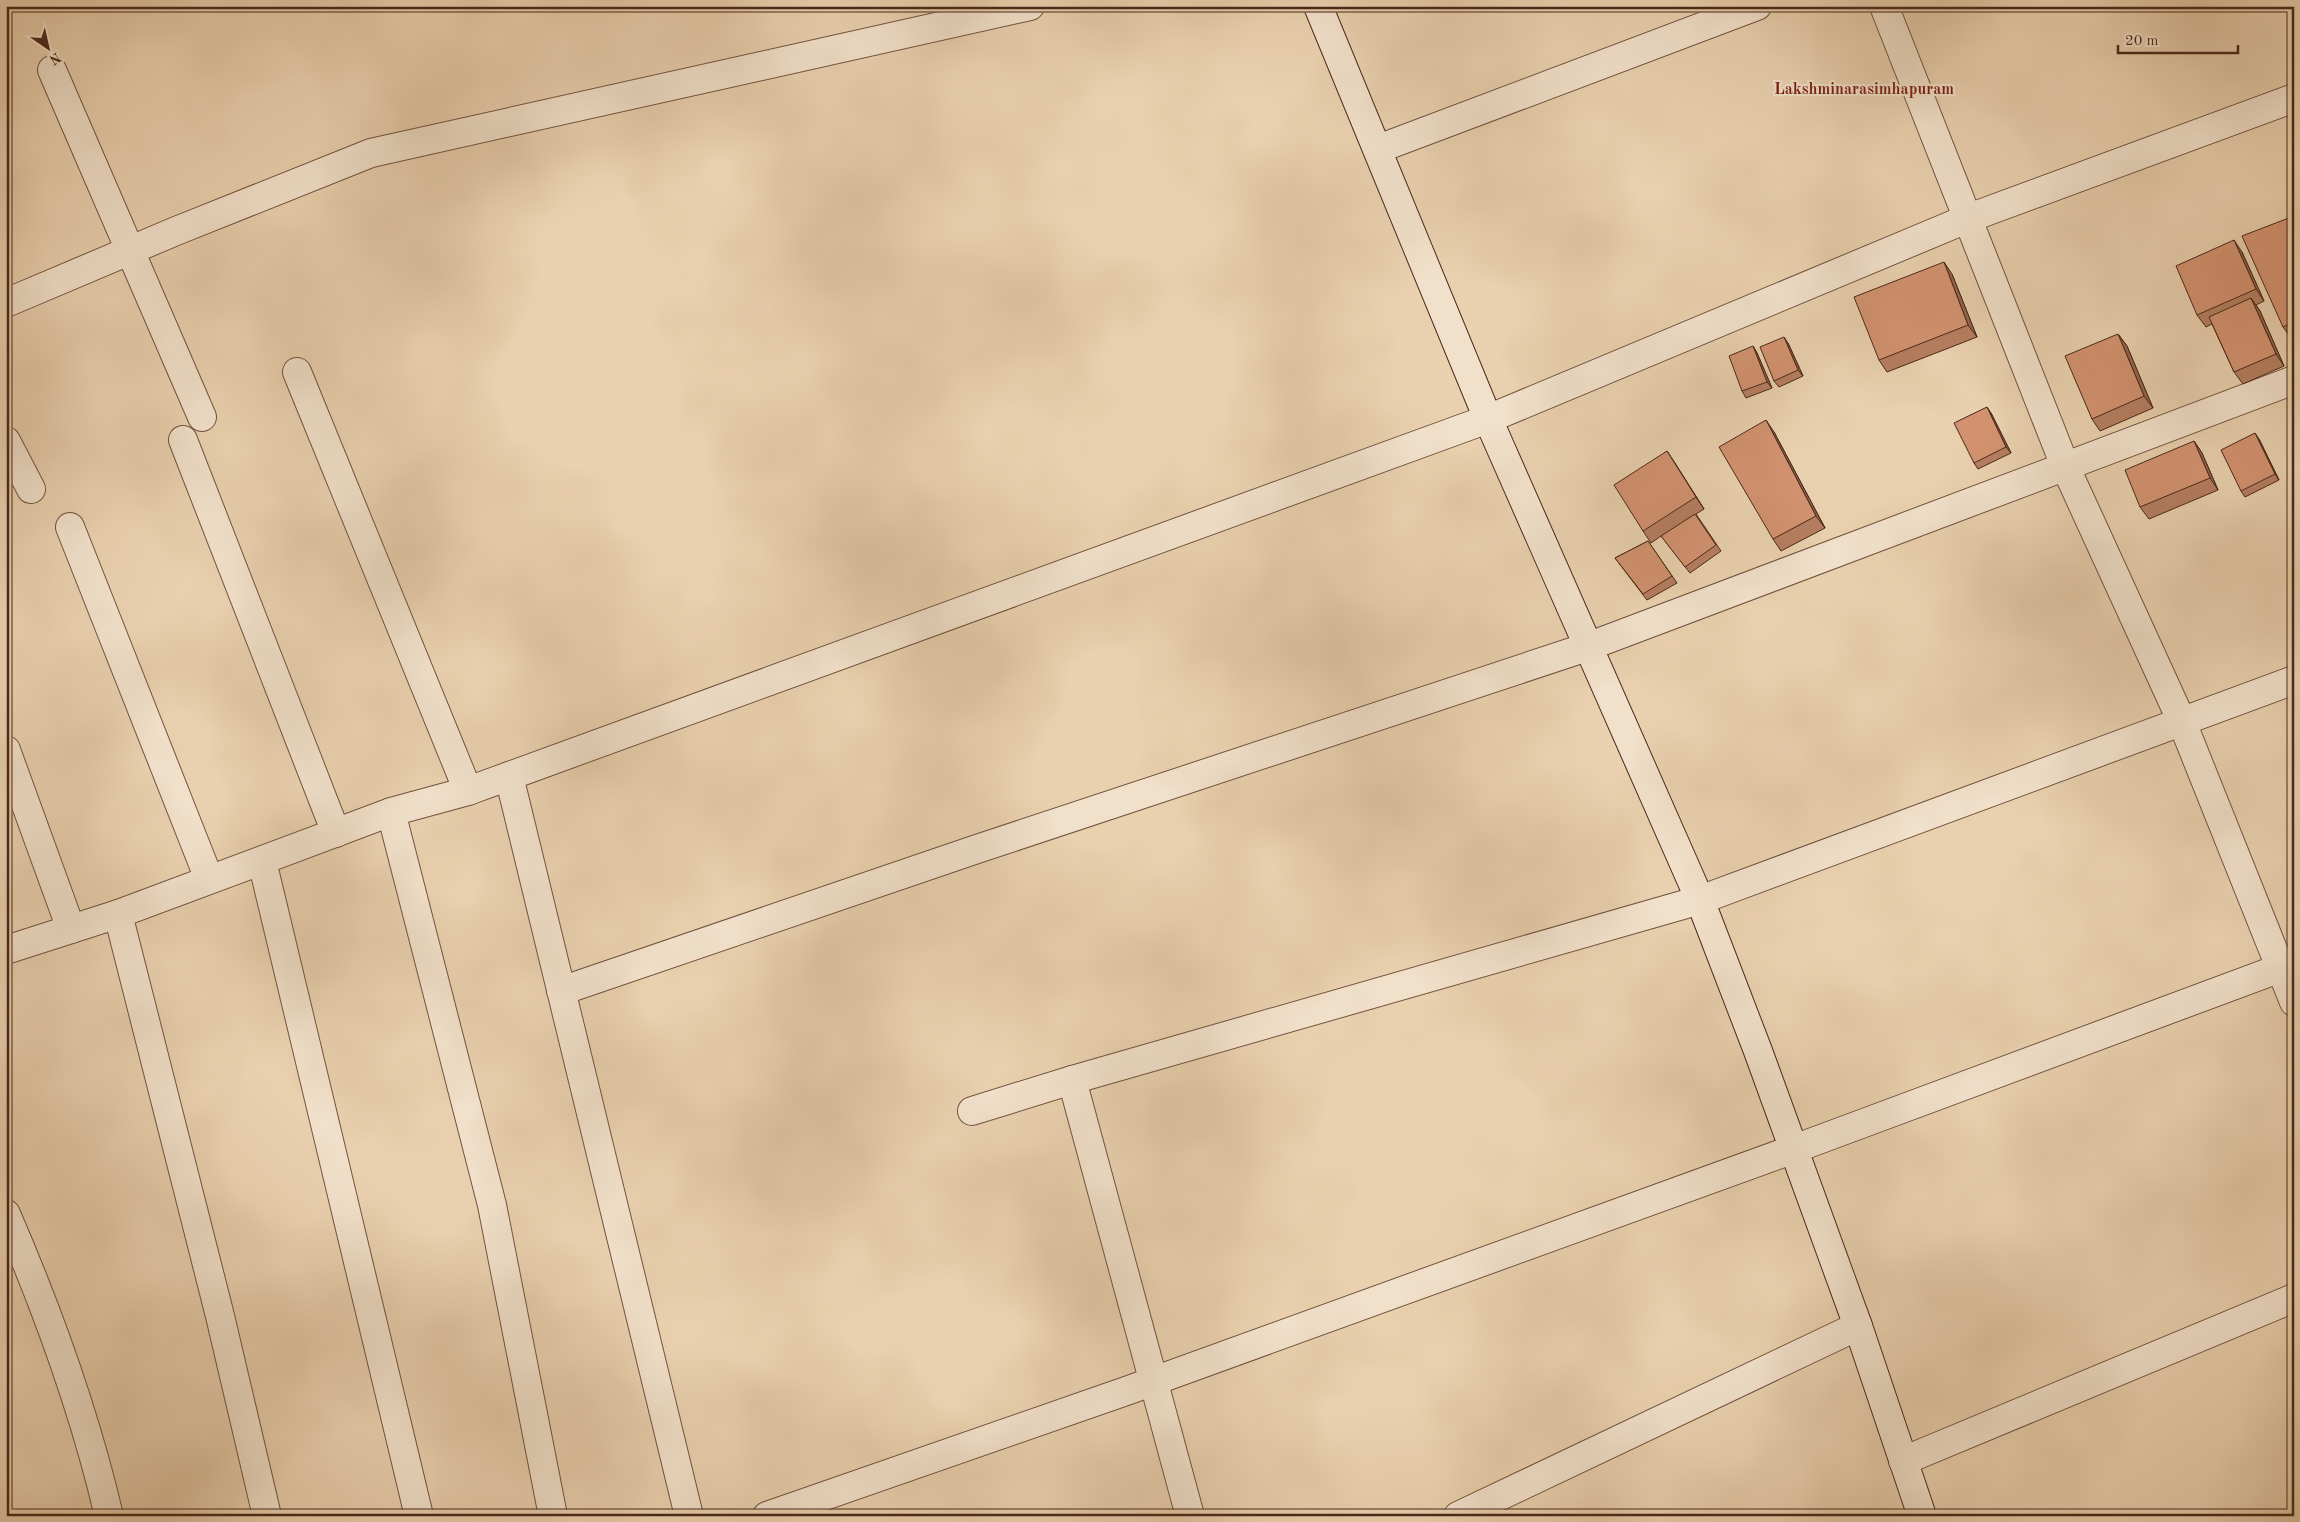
<svg xmlns="http://www.w3.org/2000/svg" width="2300" height="1522" font-family="'Old Standard TT',serif">
<style>
.lines{fill:none;stroke-linecap:round;stroke-linejoin:round}
.street-casing{stroke:#72523f;stroke-width:30}
.secondary-casing{stroke:#4a281a;stroke-width:30}
.street{stroke:#f1e0ca;stroke-width:28}
.secondary{stroke:#f1e0ca;stroke-width:28}
.wall{fill:#b57e60;stroke:#4a281a}
.shaded-wall{fill:#93664e;stroke:#4a281a}
.building{fill:#d29270;stroke:#4a281a}
.labels{text-anchor:middle;stroke-width:4.5;stroke-linejoin:round;paint-order:stroke}
.quarter-label{font-size:16px;font-weight:bold;fill:#7a1f14;stroke:#f1e0ca}
</style>
<rect width="100%" height="100%" fill="#e9d0ae"/>
<filter id="stains"><feTurbulence type="fractalNoise" baseFrequency=".004" numOctaves="4"/><feColorMatrix values="0 0 0 0 .2 0 0 0 0 .09 0 0 0 0 .02 0 0 0 .5 -.17"/></filter>
<radialGradient id="worn" r=".72"><stop offset=".6" stop-color="#630" stop-opacity="0"/><stop offset="1" stop-color="#630" stop-opacity=".3"/></radialGradient>
<g class="lines">
<defs>
<g id="street">
<polyline points="1884,6 2065,466 2182,722 2294,1002"/>
<polyline points="52,70 202,417"/>
<polyline points="1378,149 1757,6"/>
<polyline points="6,303 176,231 371,153 1030,6"/>
<polyline points="297,372 468,791"/>
<polyline points="183,440 336,833"/>
<polyline points="6,441 31,489"/>
<polyline points="70,527 209,879"/>
<polyline points="6,750 71,929"/>
<polyline points="509,776 689,1516"/>
<polyline points="391,812 492,1205 553,1516"/>
<polyline points="262,861 419,1516"/>
<polyline points="118,914 220,1316 267,1516"/>
<polyline points="6,950 118,914 391,812 468,791 1488,419 1969,218 2294,98"/>
<polyline points="561,991 977,849 1587,647 2294,380"/>
<polyline points="1072,1080 1190,1516"/>
<polyline points="972,1111 1072,1080 1700,900 2294,680"/>
<path d="M6 1214C48 1311 85 1413 109 1516"/>
<polyline points="1903,1461 2294,1298"/>
<polyline points="767,1516 1129,1390 1794,1149 2294,963"/>
<polyline points="1458,1516 1858,1326"/>
</g>
<polyline id="secondary" points="1318,6 1488,419 1700,900 1758,1051 1858,1326 1922,1516"/>
</defs>
<use href="#street" class="street-casing"/>
<use href="#secondary" class="secondary-casing"/>
<use href="#street" class="street"/>
<use href="#secondary" class="secondary"/>
</g>
<g class="wall">
<polygon points="2294,216 2294,342 2283,327"/>
<polygon points="2242,252 2264,301 2256,305 2260,311 2284,366 2243,384 2234,372 2212,324 2206,327 2197,315"/>
<polygon points="1952,274 1977,337 1887,372 1879,360"/>
<polygon points="2118,334 2127,346 2153,408 2100,431 2092,419"/>
<polygon points="1788,343 1803,376 1779,387 1774,381"/>
<polygon points="1753,346 1757,353 1772,388 1746,398 1742,391"/>
<polygon points="1991,413 2011,453 1978,469 1974,463"/>
<polygon points="1774,432 1825,528 1781,551 1773,539"/>
<polygon points="2259,439 2279,480 2245,497 2241,491"/>
<polygon points="2194,441 2202,453 2218,490 2149,519 2140,507"/>
<polygon points="1667,451 1704,509 1696,514 1721,551 1690,573 1661,536 1651,543 1643,531"/>
<polygon points="1648,541 1677,583 1647,600 1615,558"/>
</g>
<g class="shaded-wall">
<polygon points="2234,240 2242,252 2264,301 2256,289"/>
<polygon points="1944,262 1952,274 1977,337 1968,325"/>
<polygon points="2251,298 2260,311 2284,366 2276,354"/>
<polygon points="2118,334 2127,346 2153,408 2144,396"/>
<polygon points="1784,337 1788,343 1803,376 1798,370"/>
<polygon points="1753,346 1757,353 1772,388 1767,382"/>
<polygon points="1987,407 1991,413 2011,453 2006,447"/>
<polygon points="1766,420 1774,432 1825,528 1816,516"/>
<polygon points="2255,433 2259,439 2279,480 2275,474"/>
<polygon points="2194,441 2202,453 2218,490 2210,478"/>
<polygon points="1667,451 1675,463 1704,509 1696,497"/>
</g>
<g class="building">
<polygon points="2294,216 2294,322 2283,327 2242,236"/>
<polygon points="2234,240 2256,289 2197,315 2176,266"/>
<polygon points="1944,262 1968,325 1879,360 1854,297"/>
<polygon points="2251,298 2276,354 2234,372 2209,317"/>
<polygon points="2118,334 2144,396 2092,419 2065,356"/>
<polygon points="1784,337 1798,370 1774,381 1760,347"/>
<polygon points="1753,346 1767,382 1742,391 1729,356"/>
<polygon points="1987,407 2006,447 1974,463 1954,423"/>
<polygon points="1766,420 1816,516 1773,539 1719,447"/>
<polygon points="2255,433 2275,474 2241,491 2221,450"/>
<polygon points="2194,441 2210,478 2140,507 2125,470"/>
<polygon points="1667,451 1696,497 1643,531 1614,485"/>
<polygon points="1695,514 1716,545 1685,567 1661,536"/>
<polygon points="1648,541 1672,576 1643,594 1615,558"/>
</g>
<g class="labels">
<g class="quarter-label">
<text x="1864" y="94">Lakshminarasimhapuram</text>
</g>
</g>
<rect width="2300" height="1522" fill="none" stroke="#e9d0ae" stroke-width="25"/>
<rect x="8" y="8" width="2285" height="1507" fill="none" stroke="#4a281a" stroke-width="2.5"/>
<rect x="12" y="12" width="2275" height="1497" fill="none" stroke="#4a281a"/>
<g transform="translate(48 48) rotate(146)" stroke="#f1e0ca" stroke-width="4" paint-order="stroke">
<path d="M0-4L9 19L0 12L-9 19Z" fill="#4a281a"/>
<text y="-8" font-size="14" font-weight="bold" text-anchor="middle" fill="#4a281a">N</text>
</g>
<path d="M2118 45v8h120v-8" fill="none" stroke="#4a281a" stroke-width="2.5"/>
<text x="2125" y="45" font-size="15" fill="#4a281a" stroke="#f1e0ca" stroke-width="4" paint-order="stroke">20 m</text>
<rect width="100%" height="100%" filter="url(#stains)"/>
<rect width="100%" height="100%" fill="url(#worn)"/>
</svg>
